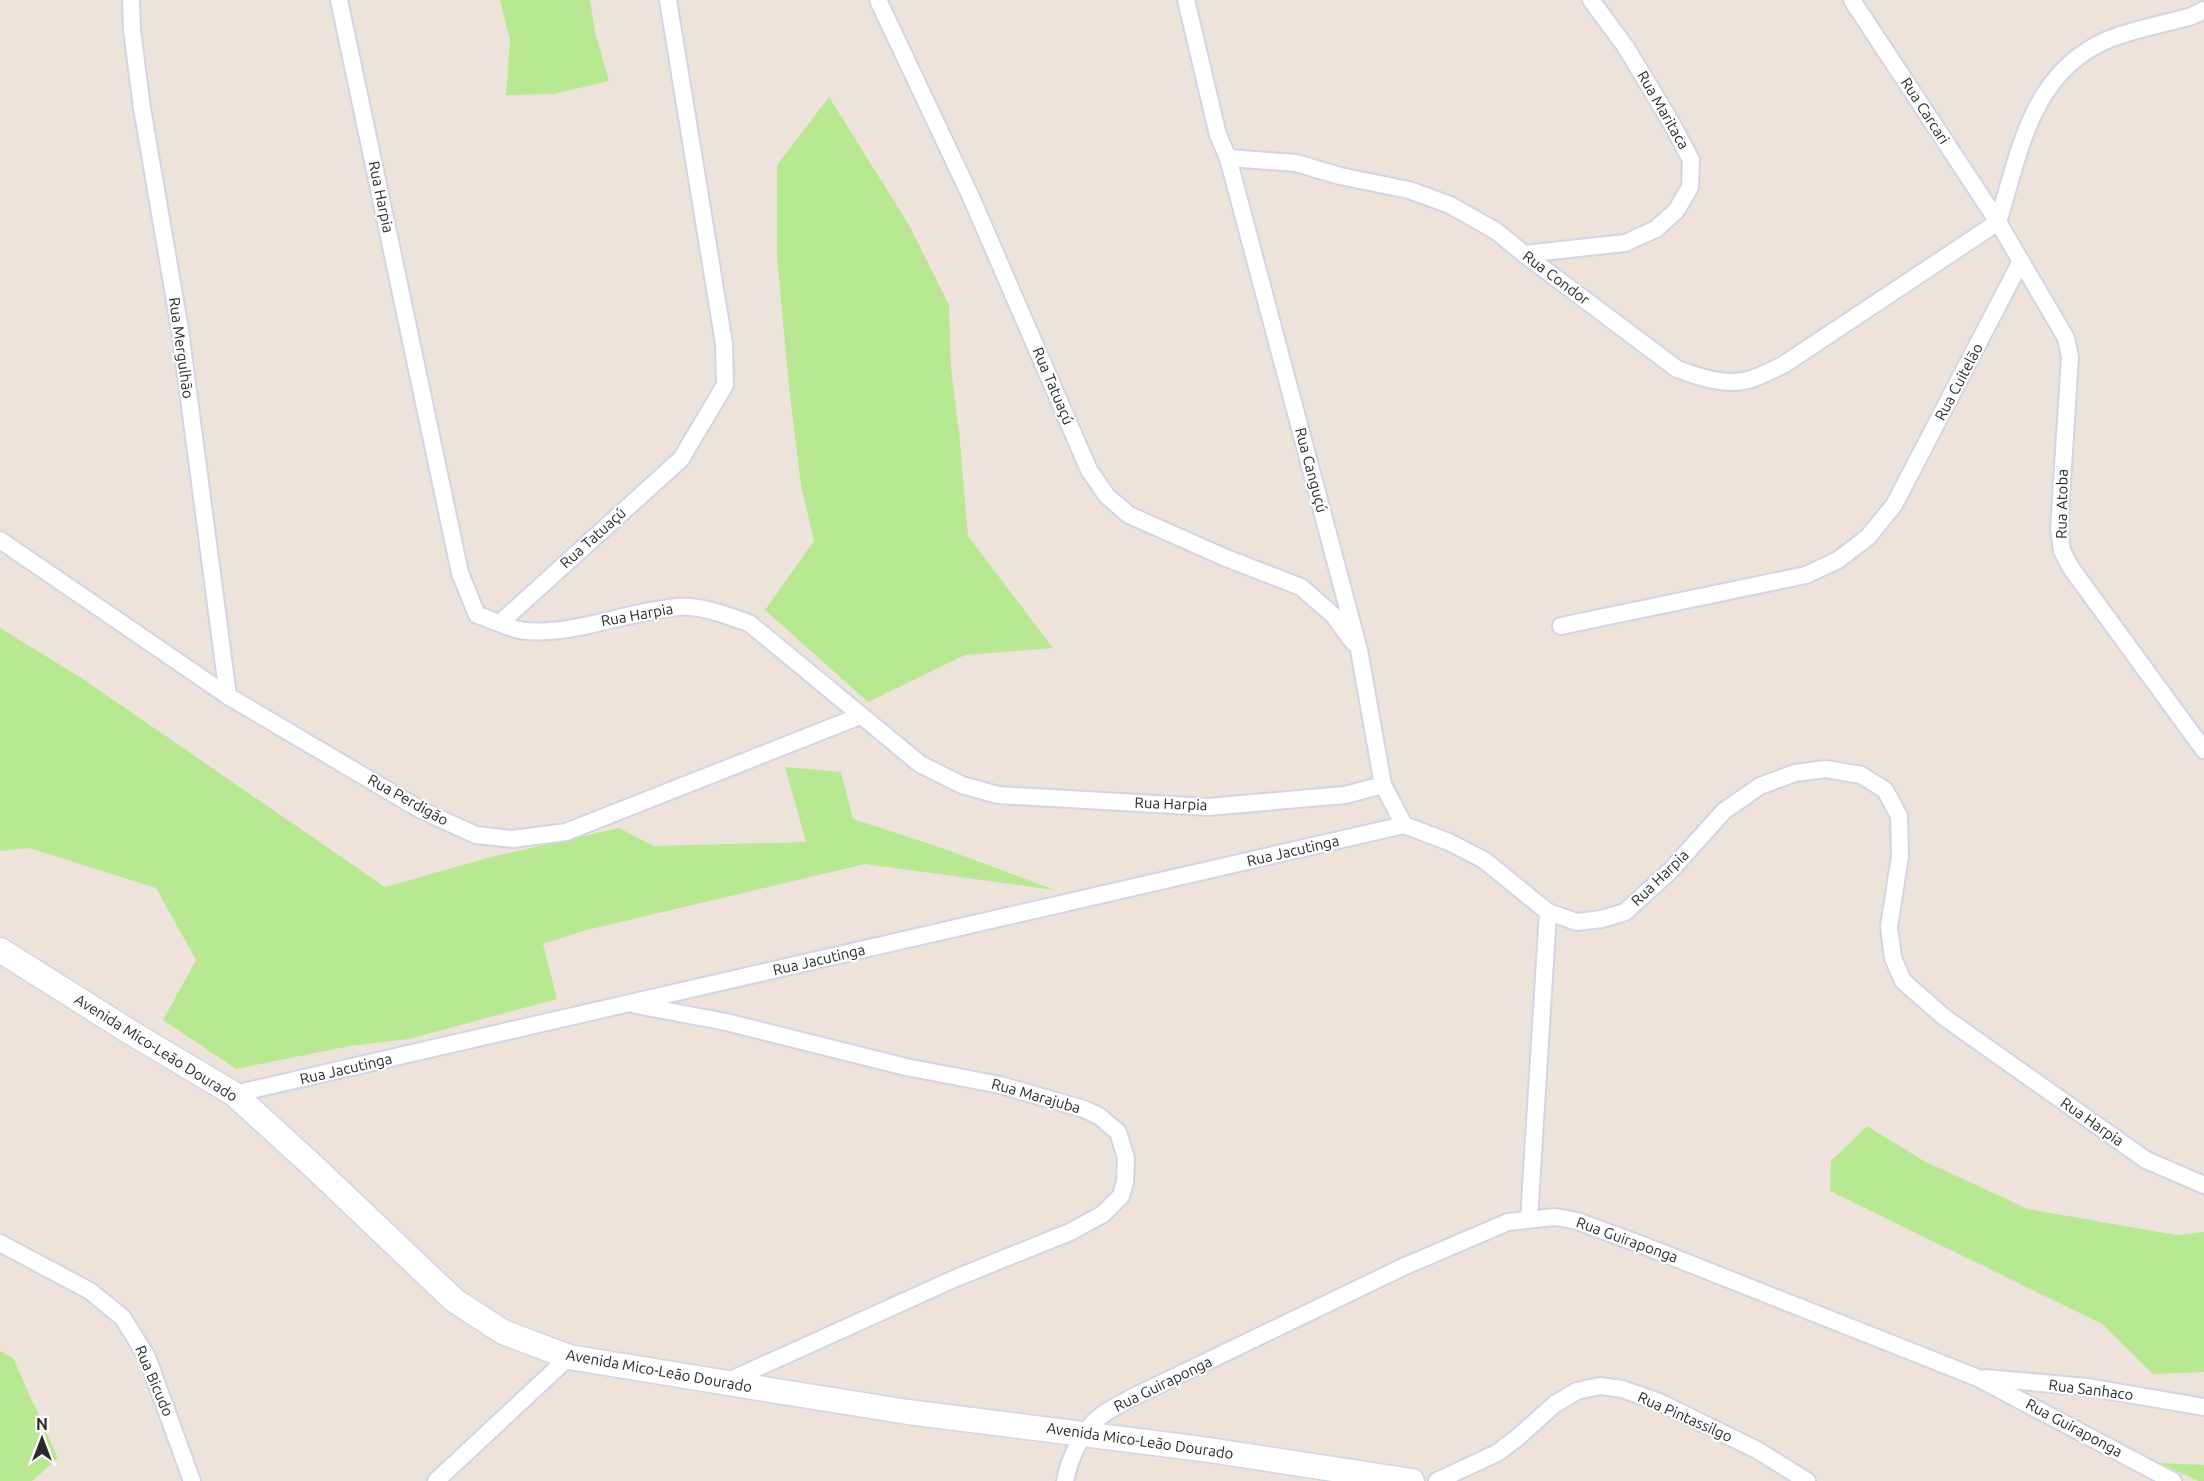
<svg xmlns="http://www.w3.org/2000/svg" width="2204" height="1481" font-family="Ubuntu,sans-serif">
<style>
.green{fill:#b9e893}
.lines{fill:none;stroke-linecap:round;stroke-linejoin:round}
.street-casing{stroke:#d0d6e4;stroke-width:20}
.secondary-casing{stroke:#d0d6e4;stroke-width:27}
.street{stroke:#fff;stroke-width:16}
.secondary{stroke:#fff;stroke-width:24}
.labels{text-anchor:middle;stroke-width:4.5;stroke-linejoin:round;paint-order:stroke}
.street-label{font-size:15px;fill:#2a2a2a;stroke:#fff}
</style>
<rect width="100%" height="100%" fill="#ede3db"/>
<g class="green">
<polygon points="500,0 590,0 595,32 609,81 554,94 506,95 510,40"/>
<polygon points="829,97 909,225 949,305 951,368 959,432 968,536 1053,648 965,655 868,702 765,610 814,541 801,486 789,387 777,257 777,165"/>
<polygon points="0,628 83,679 385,887 491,857 619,828 654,846 806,842 785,767 841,772 853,819 942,848 1055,890 865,864 583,931 543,944 557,999 409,1039 350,1046 236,1069 163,1020 196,960 156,888 29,848 0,851"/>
<polygon points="1867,1126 1924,1161 2028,1209 2176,1235 2204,1232 2204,1372 2153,1374 2102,1324 1830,1191 1831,1161"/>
<polygon points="0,1351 13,1358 58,1458 32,1481 0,1481"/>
<polygon points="2159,1463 2204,1465 2204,1481 2198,1481"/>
</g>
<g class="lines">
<defs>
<g id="street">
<polyline points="131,0 132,30 142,108 180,330 228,696"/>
<path d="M339 0 460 573 477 615C491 619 512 630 525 631 577 635 627 611 678 607 702 605 727 616 749 623L920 764 962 785 998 795 1208 807 1345 795 1383 785"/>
<polyline points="878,0 971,197 1089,470 1107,496 1129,515 1226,558 1301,587 1334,616 1353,642"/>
<polyline points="1186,0 1218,135 1228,158 1359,650 1383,785 1404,825 1449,842 1484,860 1548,912 1577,922 1602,919 1625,912 1670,871 1724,811 1760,786 1795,773 1826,769 1861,775 1885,790 1899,816 1900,856 1889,927 1893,958 1903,981 1944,1017 2146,1160 2204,1185"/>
<polyline points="1852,0 1998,222 2066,338 2070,357 2059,529 2062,551 2071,568 2204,750"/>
<path d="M1228 158 1296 163 1340 176 1409 190 1450 205 1496 231 1524 254 1677 369C1699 377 1724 386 1748 380 1760 377 1772 370 1783 365L1998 222"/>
<path d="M1998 222C2020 151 2031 73 2107 40 2134 29 2164 24 2192 16L2204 10"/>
<polyline points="1524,254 1625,243 1656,229 1676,211 1690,187 1691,160 1672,124 1625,46 1591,0"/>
<polyline points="0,540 228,696 421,810 476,835 512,839 566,832 860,716"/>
<polyline points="500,623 681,459 725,385 724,344 668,0"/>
<polyline points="1561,626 1806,575 1838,560 1868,537 1894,505 2021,261"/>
<polyline points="636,1005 726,1022 906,1067 1000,1085 1084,1109 1099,1116 1118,1132 1126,1158 1125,1182 1121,1196 1103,1214 1070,1232 956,1278 726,1382"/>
<polyline points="234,1094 1404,825"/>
<polyline points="1529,1219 1548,912"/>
<polyline points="0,1243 90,1291 123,1318 147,1357 192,1481"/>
<polyline points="1985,1378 2087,1387 2204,1407"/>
<polyline points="436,1481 569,1357"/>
<path d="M1065 1481C1070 1457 1082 1430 1102 1415 1110 1409 1121 1404 1131 1398L1403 1267 1508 1222 1555 1217 1577 1221 1645 1246 1978 1378 2173 1481"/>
<polyline points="1437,1481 1497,1453 1517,1438 1555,1404 1577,1391 1600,1386 1622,1389 1659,1402 1757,1450 1807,1481"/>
</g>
<polyline id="secondary" points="0,950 130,1032 234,1094 312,1165 454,1300 503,1332 569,1357 764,1389 908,1412 1202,1449 1412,1481"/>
</defs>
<use href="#street" class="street-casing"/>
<use href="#secondary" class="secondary-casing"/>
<use href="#street" class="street"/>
<use href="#secondary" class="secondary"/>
</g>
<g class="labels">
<g class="street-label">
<text transform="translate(1663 110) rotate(60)" y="5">Rua Maritaca</text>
<text transform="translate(1925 111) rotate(57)" y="5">Rua Carcari</text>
<text transform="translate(381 197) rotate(78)" y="5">Rua Harpia</text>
<text transform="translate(1556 278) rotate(37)" y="5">Rua Condor</text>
<text transform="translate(181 348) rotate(82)" y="5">Rua Mergulhão</text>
<text transform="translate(1959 382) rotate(-62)" y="5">Rua Cuitelão</text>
<text transform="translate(1053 386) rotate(67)" y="5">Rua Tatuaçú</text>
<text transform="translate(1311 470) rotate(75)" y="5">Rua Canguçú</text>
<text transform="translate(2062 504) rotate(-89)" y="5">Rua Atoba</text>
<text transform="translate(593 538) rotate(-42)" y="5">Rua Tatuaçú</text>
<text transform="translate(637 615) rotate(-10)" y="5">Rua Harpia</text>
<text transform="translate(408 800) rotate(29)" y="5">Rua Perdigão</text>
<text transform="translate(1171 804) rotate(2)" y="5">Rua Harpia</text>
<text transform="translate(1293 851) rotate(-13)" y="5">Rua Jacutinga</text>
<text transform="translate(1660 878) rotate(-44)" y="5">Rua Harpia</text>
<text transform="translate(819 960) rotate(-13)" y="5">Rua Jacutinga</text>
<text transform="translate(156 1048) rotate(32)" y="5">Avenida Mico-Leão Dourado</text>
<text transform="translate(346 1069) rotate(-13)" y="5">Rua Jacutinga</text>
<text transform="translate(1036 1096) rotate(16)" y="5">Rua Marajuba</text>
<text transform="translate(2092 1122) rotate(35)" y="5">Rua Harpia</text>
<text transform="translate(1627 1240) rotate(20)" y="5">Rua Guiraponga</text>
<text transform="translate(659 1371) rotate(10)" y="5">Avenida Mico-Leão Dourado</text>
<text transform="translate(154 1381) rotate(67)" y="5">Rua Bicudo</text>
<text transform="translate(1163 1384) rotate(-26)" y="5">Rua Guiraponga</text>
<text transform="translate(2091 1390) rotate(7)" y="5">Rua Sanhaco</text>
<text transform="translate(1685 1417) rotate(24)" y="5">Rua Pintassilgo</text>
<text transform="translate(2074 1428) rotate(28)" y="5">Rua Guiraponga</text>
<text transform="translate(1140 1441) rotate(8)" y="5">Avenida Mico-Leão Dourado</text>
</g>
</g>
<g transform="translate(42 1439)" stroke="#ffffff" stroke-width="4.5" paint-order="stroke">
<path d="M0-4.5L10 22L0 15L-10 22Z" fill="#2a2a2a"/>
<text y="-9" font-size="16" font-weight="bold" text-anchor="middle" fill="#2a2a2a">N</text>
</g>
</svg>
